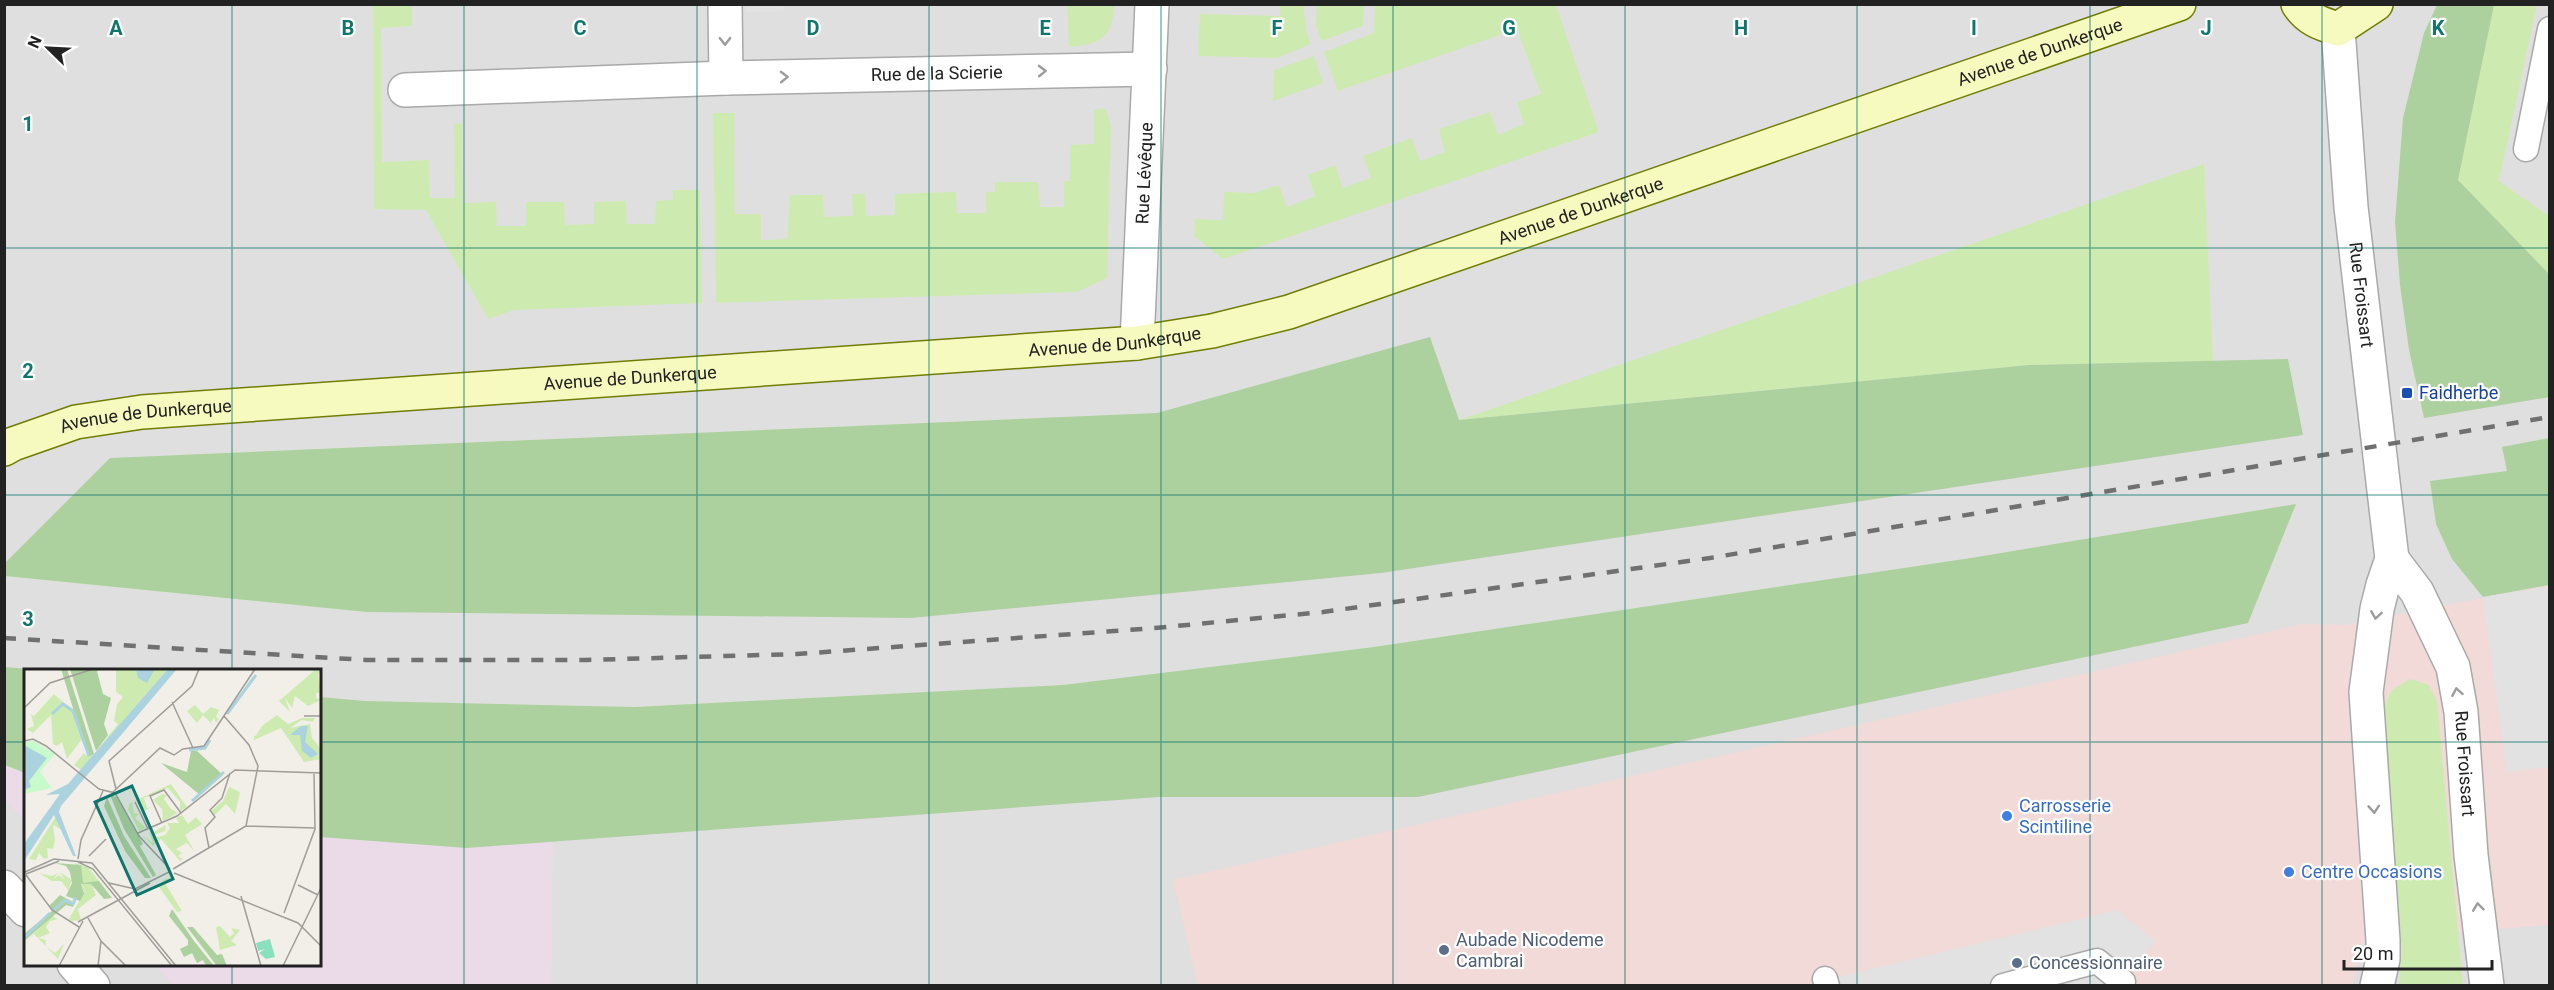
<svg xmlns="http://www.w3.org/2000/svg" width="2554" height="990" font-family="Roboto,sans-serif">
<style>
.residential{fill:#e0dfdf;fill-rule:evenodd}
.commercial{fill:#f2dad9}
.industrial{fill:#ebdbe8}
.grass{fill:#cdebb0}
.forest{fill:#add19e}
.parking{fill:#e2e2e2}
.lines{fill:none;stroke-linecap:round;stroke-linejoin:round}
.lane-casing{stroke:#a9a9a9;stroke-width:27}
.street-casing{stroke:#a9a9a9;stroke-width:36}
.secondary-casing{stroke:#707d05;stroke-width:36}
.lane{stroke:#fff;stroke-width:24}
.street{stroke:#fff;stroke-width:33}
.secondary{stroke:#f7fabf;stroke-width:33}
.rail{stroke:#707070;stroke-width:4.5;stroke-dasharray:12 12;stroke-linecap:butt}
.oneway{stroke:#9c9c9c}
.grid{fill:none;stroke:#0f766e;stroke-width:1.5;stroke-opacity:0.55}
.transit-dot{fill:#1a4fb4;stroke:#fff;stroke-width:2}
.shop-dot{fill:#3f7fe0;stroke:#fff;stroke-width:2}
.service-dot{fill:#5c6f8a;stroke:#fff;stroke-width:2}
.labels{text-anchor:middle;stroke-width:4.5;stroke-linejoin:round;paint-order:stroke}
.street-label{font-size:18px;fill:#222;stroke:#fff}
.transit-label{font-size:18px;fill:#164399;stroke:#fff;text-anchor:start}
.shop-label{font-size:18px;fill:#366cbe;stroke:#fff;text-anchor:start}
.service-label{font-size:18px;fill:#4e5e75;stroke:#fff;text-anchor:start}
.inset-river{fill:none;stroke:#aad3df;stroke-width:3}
.inset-road{fill:none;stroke:#9f9d99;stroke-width:1.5}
.view{fill:#0f766e;fill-opacity:0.15;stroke:#0f766e;stroke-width:3}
.inset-edge{fill:none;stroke:#222;stroke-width:3}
.grid-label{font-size:20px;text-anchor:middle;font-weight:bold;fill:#0f766e;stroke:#fff;stroke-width:4.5;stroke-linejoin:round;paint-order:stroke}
</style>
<rect width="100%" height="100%" fill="#f2efe9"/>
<path class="residential" d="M5 5H2549V985L5 986ZM26 670H320V964H26Z"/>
<polygon class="commercial" points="2549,585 2549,925 2364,940 2352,985 1198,985 1173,880 2303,624 2346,625"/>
<g class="industrial">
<polygon points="4,765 25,773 25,822 5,799"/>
<polygon points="320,837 467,848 553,842 551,985 174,985 155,965 320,964"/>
</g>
<g class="grass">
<polygon points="373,5 412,5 412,26 381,28 382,162 429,160 430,198 455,198 454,123 462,124 463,203 496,202 497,226 526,226 526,202 564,202 565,225 594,224 594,202 626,201 627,224 655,224 656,201 673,200 673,190 700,190 702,303 514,310 488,319 426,210 374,209"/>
<path d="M1067 5H1114C1114 37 1099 45 1069 47Z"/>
<polygon points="1280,5 1304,5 1304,17 1306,17 1306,30 1311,44 1277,58 1198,56 1200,14 1280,16"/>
<polygon points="1317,5 1364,5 1363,26 1321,41 1316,25"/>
<polygon points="1375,5 1556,5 1599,132 1223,259 1194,236 1195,219 1223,220 1224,192 1255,193 1279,185 1287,207 1315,196 1308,175 1335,165 1343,188 1371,178 1363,156 1412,138 1420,161 1445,152 1439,129 1490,112 1498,135 1524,124 1517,102 1541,94 1517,29 1338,91 1324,52 1374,33"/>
<polygon points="2494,5 2537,5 2499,181 2549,216 2549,274 2458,180"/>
<polygon points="1314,56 1323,83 1273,101 1274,70"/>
<polygon points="1103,108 1106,110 1111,125 1107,278 1077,292 716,303 713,113 734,113 735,214 761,214 761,240 787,239 790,195 823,195 824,217 853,216 852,194 865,194 866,216 895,215 895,194 956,192 957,213 986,213 986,192 995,192 995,182 1038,182 1040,207 1064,207 1064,181 1070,181 1070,145 1094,144 1094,110"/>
<polygon points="2204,164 2213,361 2029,365 1459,420"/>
<polygon points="2410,679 2429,685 2437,701 2463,985 2399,985 2402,952 2384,705 2392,690"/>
</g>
<g class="forest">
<polygon points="2437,5 2494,5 2458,180 2549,274 2550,397 2424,418 2409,350 2400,285 2395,222 2403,118 2424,33"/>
<polygon points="1430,337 1459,420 2029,365 2288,359 2303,435 1381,573 911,618 367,612 5,576 5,563 110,458 1157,413"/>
<polygon points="2549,438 2549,585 2483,597 2452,559 2436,524 2430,481 2507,471 2502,447"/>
<polygon points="2296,504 2248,623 1418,797 1159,797 467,848 320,837 320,697 365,701 635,707 1063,685 1374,647 1971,558"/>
<polygon points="5,667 41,670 26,670 25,773 5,765"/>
</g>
<g class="parking">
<polygon points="746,5 784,5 784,11 746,12"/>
<polygon points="2549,587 2549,767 2507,772 2483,597"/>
<polygon points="2118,910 2156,941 2120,985 1801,986"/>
</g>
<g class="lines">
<defs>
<g id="lane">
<polyline points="2526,149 2550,29"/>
<polyline points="1825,979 1827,986"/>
<polyline points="2003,986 2097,961 2123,982"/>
</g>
<g id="street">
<polyline points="725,4 726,78"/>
<path id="s1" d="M2338 29 2351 207 2392 559 2383 585 2377 609 2366 692 2383 940V959L2377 986"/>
<path id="s2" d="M405 90 726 78 1150 69"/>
<path id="s3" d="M1137 343 1152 4"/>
<path id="s4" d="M2392 559 2417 592 2453 667 2461 712 2471 855 2487 986"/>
<polyline points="4,887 26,910"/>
<polyline points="74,964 93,986"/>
</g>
<g id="secondary">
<path d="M2298 4C2308 20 2322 24 2338 29L2376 4"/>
<path id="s5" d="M4 449 13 444 76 422 142 412 1137 343 1212 331 1289 312 2179 4"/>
</g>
</defs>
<use href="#lane" class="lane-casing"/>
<use href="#street" class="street-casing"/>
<use href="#secondary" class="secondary-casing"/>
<use href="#lane" class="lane"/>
<use href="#street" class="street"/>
<use href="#secondary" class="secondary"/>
<polyline class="rail" points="4,638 366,660 586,660 797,654 1155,628 1323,612 1710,558 2550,417"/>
</g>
<defs><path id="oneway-chevron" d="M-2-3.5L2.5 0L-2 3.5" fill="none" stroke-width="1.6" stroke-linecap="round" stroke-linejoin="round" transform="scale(1.5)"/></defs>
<g class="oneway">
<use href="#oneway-chevron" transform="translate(725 41) rotate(89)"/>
<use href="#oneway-chevron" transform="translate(1042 71) rotate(-1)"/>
<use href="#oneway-chevron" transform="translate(784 77) rotate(-1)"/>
<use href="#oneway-chevron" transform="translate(2376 615) rotate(99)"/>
<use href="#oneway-chevron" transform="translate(2457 692) rotate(-100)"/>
<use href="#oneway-chevron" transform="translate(2374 809) rotate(86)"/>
<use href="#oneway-chevron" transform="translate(2478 907) rotate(-97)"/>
</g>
<path class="grid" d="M232 4V670M464 4V986M697 4V986M929 4V986M1161 4V986M1393 4V986M1625 4V986M1857 4V986M2090 4V986M2322 4V986M4 248H2550M4 495H2550M4 742H26M320 742H2550M232 964V986"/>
<rect class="transit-dot" x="2401" y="387" width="12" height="12" rx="3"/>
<g class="shop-dot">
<circle cx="2007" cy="816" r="6"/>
<circle cx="2289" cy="872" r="6"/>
</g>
<g class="service-dot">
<circle cx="1444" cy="950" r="6"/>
<circle cx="2017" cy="963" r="6"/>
</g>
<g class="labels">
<g class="street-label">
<text dy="6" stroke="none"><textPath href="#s5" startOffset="2091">Avenue de Dunkerque</textPath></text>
<text dy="6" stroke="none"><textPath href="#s2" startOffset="532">Rue de la Scierie</textPath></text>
<text dy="6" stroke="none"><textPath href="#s3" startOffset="170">Rue Lévêque</textPath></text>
<text dy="6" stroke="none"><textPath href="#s5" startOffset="1605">Avenue de Dunkerque</textPath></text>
<text dy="6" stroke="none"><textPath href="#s1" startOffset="267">Rue Froissart</textPath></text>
<text dy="6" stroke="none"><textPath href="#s5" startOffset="1119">Avenue de Dunkerque</textPath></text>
<text dy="6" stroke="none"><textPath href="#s5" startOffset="633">Avenue de Dunkerque</textPath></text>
<text dy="6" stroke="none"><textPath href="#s5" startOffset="147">Avenue de Dunkerque</textPath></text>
<text dy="6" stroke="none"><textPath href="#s4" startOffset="222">Rue Froissart</textPath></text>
</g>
<g class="transit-label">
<text x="2419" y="399">Faidherbe</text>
</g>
<g class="shop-label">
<text x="2019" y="812">Carrosserie<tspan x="2019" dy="21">Scintiline</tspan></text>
<text x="2301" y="878">Centre Occasions</text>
</g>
<g class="service-label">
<text x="1456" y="946">Aubade Nicodeme<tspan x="1456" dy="21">Cambrai</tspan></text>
<text x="2029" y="969">Concessionnaire</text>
</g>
</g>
<g transform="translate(24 669)">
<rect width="297" height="297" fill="#f2efe9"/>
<path d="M92 0H144L57 101 50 96 60 84 64 88 70 85 94 55 90 52 93 35 99 28 92 23ZM292 0H297L294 6 297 24H292V29L297 31 284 37 271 27 268 39 261 29 266 43 255 32ZM30 25 49 42 58 70 43 90 38 73 33 77 29 75 27 46 9 64 3 60 10 57 7 45 10 47ZM171 36 179 45 187 38 195 41 192 48 195 50 192 54 190 49 187 53 190 57 179 46 173 54 163 42ZM253 46 264 55 278 49H291L289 53 278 51 266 59 286 55 288 69 297 80V85L288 90 297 86V90L280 93 257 59 230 71V67L241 64 232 66 238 57ZM147 115 163 138 156 142V133L144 119 120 129 123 139 128 138 120 142 116 131 108 133 110 144 115 145 111 149 122 159 115 162 104 140 106 134ZM205 118 216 123 211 145 202 135 191 146 187 142 199 132ZM138 125 143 126 140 130 147 140 154 144 139 152 138 140 129 131ZM158 146 164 155 172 148 178 155 161 166 171 183 163 174 152 180 158 184 154 187 159 190 156 192 137 170 129 177 118 166 129 174 125 162 128 164 142 156 141 162 130 166 131 169 141 166 146 159 143 154H155L152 149ZM32 147 38 161 29 156 31 171 29 180 23 179 24 189 20 190 15 184 12 191 5 190ZM51 194 65 199 75 212 68 216 72 226 54 240 57 251 48 252 45 250 60 224ZM36 203 48 211 42 227 44 221 37 212H28L15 204 28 207 34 204 29 210 35 206 41 211ZM149 208 141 214 158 242 153 243 135 218 141 210ZM28 247 34 250 26 252 22 258 26 264 14 269 22 271 21 277 31 284 40 275 34 290 10 265 0 274ZM196 257 206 268 210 264 207 259 216 261 207 272 213 276 196 281 192 258Z" fill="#cdebb0"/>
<path d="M37 0H43L70 85 64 88ZM46 0H79L73 2 79 25 87 29 80 55 84 66 72 82ZM167 82H173L199 106 176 126 137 94 163 103ZM86 126 93 128 119 175 116 177 132 206 129 208 100 160ZM83 128 100 167 127 209H121L101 182 80 137ZM31 194 57 196 59 214 75 212 88 229 80 230 67 215H57L60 225 56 232 42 227 48 214 46 203 42 197ZM36 226 49 233V238L42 236 0 272V265L28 242 25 237ZM148 240 170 272 190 297H182L179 291 173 294 168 284 160 288 156 280 164 276V271L145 247ZM163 258H169L193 286 198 285 203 297H193Z" fill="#add19e"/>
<path d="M10 72 31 85 16 103 28 119 0 125V73Z" fill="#c8facc"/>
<path d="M246 270 251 288 242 290 235 284 241 280 234 282 232 274Z" fill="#88e0be"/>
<path d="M112 0H131L123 14 114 9ZM144 0H153L37 137 35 143 52 187H49L30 146 0 192V175L36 125 22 126 44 115ZM277 57H284L281 73 294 85 287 89 278 82 276 66H266ZM0 76 23 89 5 112 7 118 0 121Z" fill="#aad3df"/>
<path class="inset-river" d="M28 45 39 35 49 42 65 87M203 45 232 6M165 81 181 79 186 71M168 132 200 103M30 241 41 231 49 235 52 228M0 269 26 244"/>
<path class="inset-road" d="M148 33 169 79M0 39 26 14 69 0M292 47H280H297M0 72 9 70 22 77 75 120 91 124 115 167 146 200M92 120 85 92 168 17 175 0M89 123 136 79 150 86 159 80 180 77 231 0M111 133 124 160M138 154 126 127 140 121 157 144M222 157 291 159M114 164 153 147 211 101 297 104M185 179 181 159 191 148 186 141 198 129 206 104M65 187 82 170M54 190 57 171 79 122M54 193 69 200 148 297M149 200 222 157 234 97 225 76 200 47M1 203 30 190 68 194 152 297M150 204 274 254 297 277M2 205 35 192M2 206 28 241 55 258M85 214 111 220 145 203M274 216 294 226M217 227 237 297M260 244 291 160 290 105M64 249 77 272 102 297M54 253 126 214M35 297 59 252M74 297 77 272M259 297 297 219"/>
<path class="view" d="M108 117 149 210 113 226 71 133Z"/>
<rect width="297" height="297" class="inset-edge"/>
</g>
<g class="grid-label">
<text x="116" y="35">A</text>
<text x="348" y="35">B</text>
<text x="580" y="35">C</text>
<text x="813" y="35">D</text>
<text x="1045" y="35">E</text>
<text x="1277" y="35">F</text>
<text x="1509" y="35">G</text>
<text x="1741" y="35">H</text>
<text x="1974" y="35">I</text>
<text x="2206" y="35">J</text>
<text x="2438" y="35">K</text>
<text x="28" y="131">1</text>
<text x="28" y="378">2</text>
<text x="28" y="626">3</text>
</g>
<rect width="2554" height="990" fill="none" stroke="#222222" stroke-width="12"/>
<g transform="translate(48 48) rotate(294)" stroke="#ffffff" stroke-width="4.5" paint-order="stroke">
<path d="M0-4.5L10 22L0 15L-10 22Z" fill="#222222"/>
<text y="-9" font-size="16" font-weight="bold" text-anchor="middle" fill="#222222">N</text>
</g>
<path d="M2344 960v9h148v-9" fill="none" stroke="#222222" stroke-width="3"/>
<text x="2353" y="960" font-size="18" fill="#222222" stroke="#ffffff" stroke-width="4.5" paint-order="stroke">20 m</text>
</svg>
